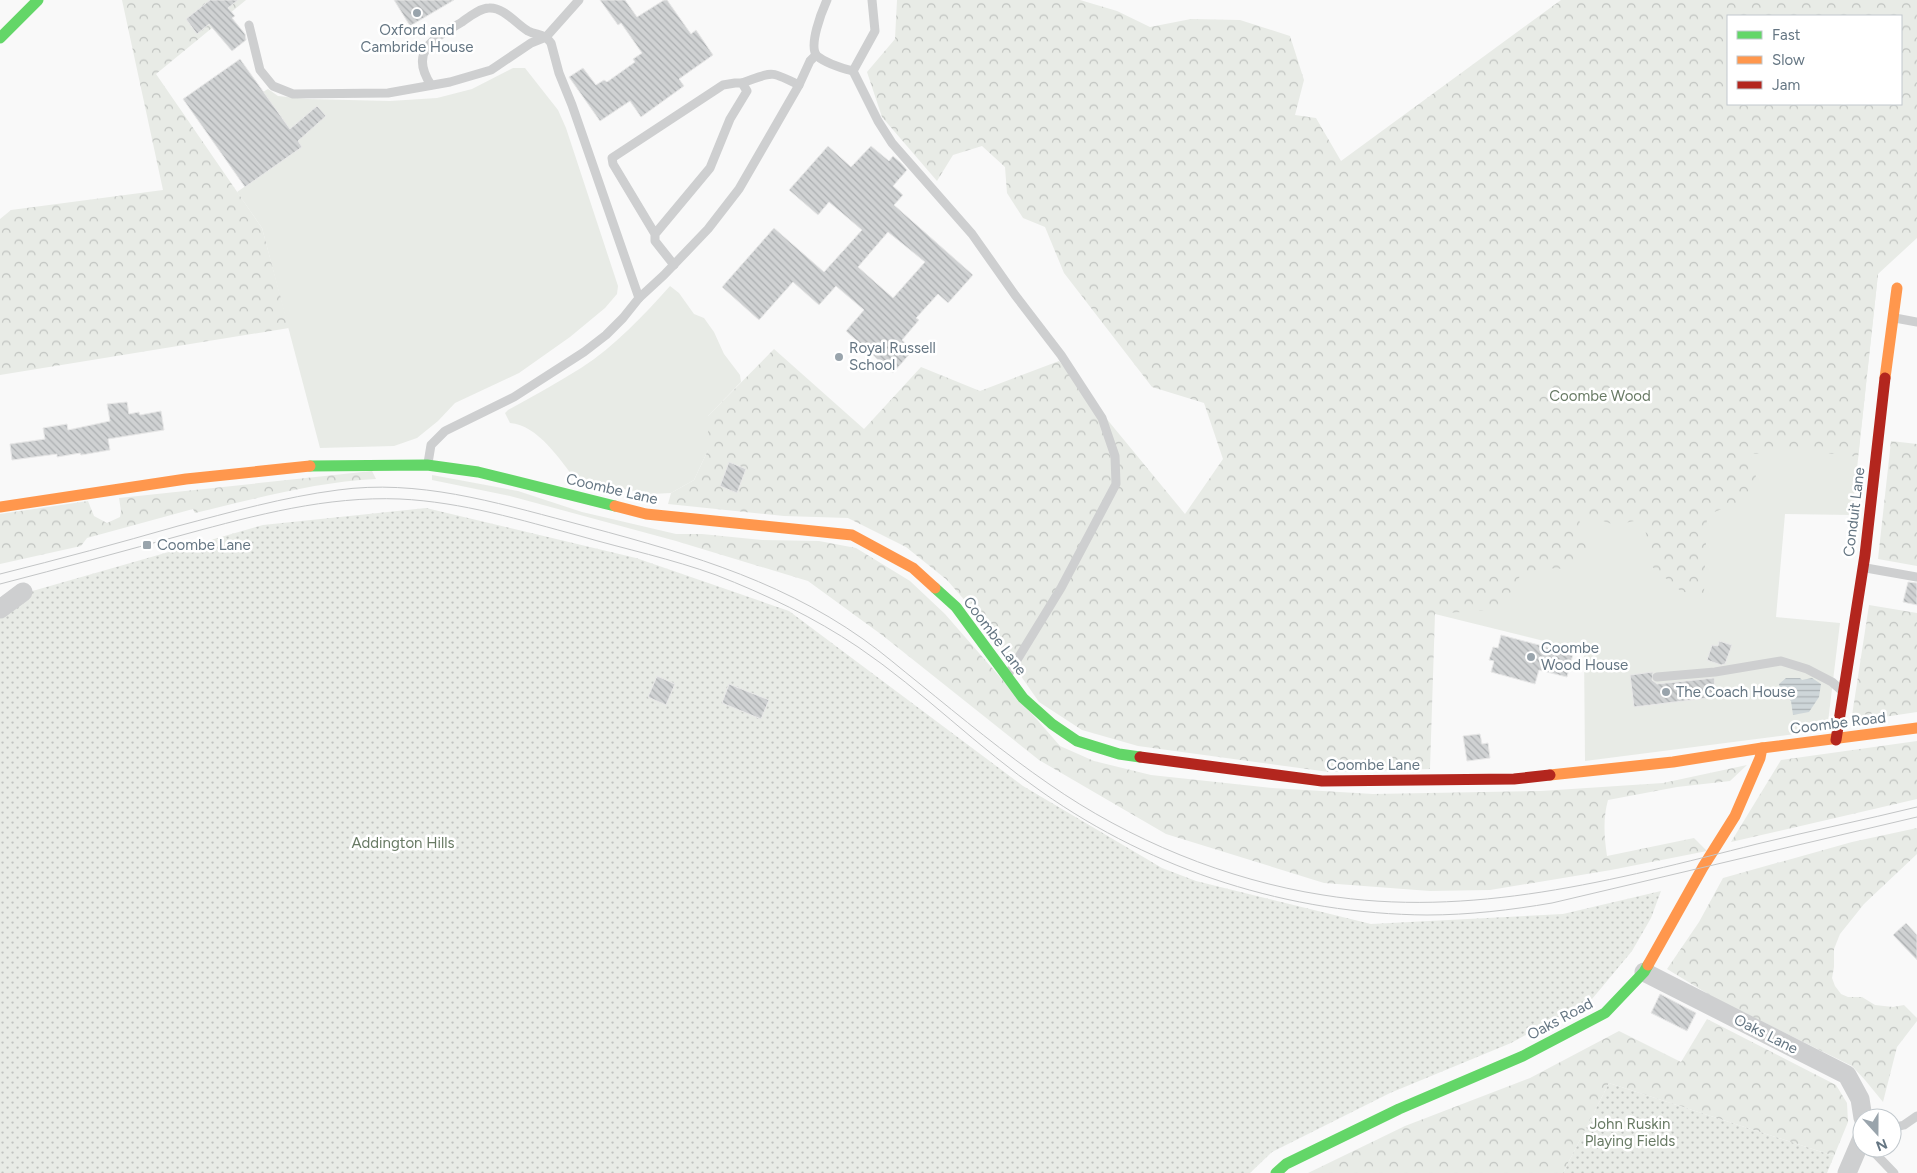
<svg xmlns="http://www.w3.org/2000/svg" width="1917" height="1173" font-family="Figtree,sans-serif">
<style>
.green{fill:#e8ebe6}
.forest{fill:url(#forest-crowns);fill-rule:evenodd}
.park{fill:url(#park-dots)}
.water{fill:url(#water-rules)}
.building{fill:url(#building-back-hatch);stroke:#e8e8e8;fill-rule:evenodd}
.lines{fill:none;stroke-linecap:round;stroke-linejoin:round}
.lane{stroke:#cecfd0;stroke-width:9}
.street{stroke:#cecfd0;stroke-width:19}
.fast{stroke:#63d668;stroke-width:11}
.slow{stroke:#ff974d;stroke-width:11}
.jam{stroke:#b3261e;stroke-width:11}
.tram{stroke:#c3c5c6;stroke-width:1}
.poi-dot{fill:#99a4ac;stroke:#fff;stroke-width:2}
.labels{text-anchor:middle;stroke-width:5;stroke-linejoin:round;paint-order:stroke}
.poi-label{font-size:15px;fill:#657683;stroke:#fff;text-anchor:start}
.park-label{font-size:15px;fill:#687a64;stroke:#fff}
.street-label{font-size:15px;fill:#657683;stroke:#fff}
</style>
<defs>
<pattern id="forest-crowns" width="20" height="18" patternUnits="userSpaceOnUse" patternTransform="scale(1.25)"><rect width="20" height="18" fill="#e8ebe6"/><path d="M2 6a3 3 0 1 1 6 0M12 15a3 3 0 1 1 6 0" fill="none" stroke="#c0c3c0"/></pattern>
<pattern id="park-dots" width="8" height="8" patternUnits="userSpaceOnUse" patternTransform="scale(1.25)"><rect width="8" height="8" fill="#e8ebe6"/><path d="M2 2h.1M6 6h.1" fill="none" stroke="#c0c3c0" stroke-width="1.8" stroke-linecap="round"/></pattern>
<pattern id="water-rules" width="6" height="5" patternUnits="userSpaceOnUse" patternTransform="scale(1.25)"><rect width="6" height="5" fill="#ced6d9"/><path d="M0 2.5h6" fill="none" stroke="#abb2b5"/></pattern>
<pattern id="building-back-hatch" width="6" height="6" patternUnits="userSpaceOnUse" patternTransform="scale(1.25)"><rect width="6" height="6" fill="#d0d2d3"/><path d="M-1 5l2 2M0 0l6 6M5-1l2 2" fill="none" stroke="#acafb1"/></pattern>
</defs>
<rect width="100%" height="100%" fill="#f9f9f9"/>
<g class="green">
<polygon points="1836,0 1917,13 1878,274 1852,515 1785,514 1776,617 1840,623 1827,730 1585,761 1584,651 1435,614 1728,104 1901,104 1901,16"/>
<polygon points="513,68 525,68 558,110 566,128 618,286 617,294 605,308 570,337 519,373 455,403 438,421 417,438 394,446 320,448 262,228 237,192 302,147 263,92 268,89 278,96 307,99 390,101 437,98 472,89"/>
<path d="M670 286 679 293 694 314 704 318 714 332 724 354 740 375 741 382 708 416V450L694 480 671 493 651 494 576 480C560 460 538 425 510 423L505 413 508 410C532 397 557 383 581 368 615 346 643 316 670 286Z"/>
<polygon points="432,475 518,491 582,512 676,534 676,541 510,496 432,480"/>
</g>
<g class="forest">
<polygon points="122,0 246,0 156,74 262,228 289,328 0,375 0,219 11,210 163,190"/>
<path d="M897 0H1080L1117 11 1150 27 1191 19 1240 20 1290 36 1304 80 1295 115 1316 118 1341 161 1561 0H1917V238L1878 274 1858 457C1822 451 1787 451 1751 454L1756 476 1744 500 1707 515 1704 593 1682 592 1650 565 1644 519 1615 525 1576 512 1588 544 1574 569 1541 568 1520 576 1501 609 1435 614 1430 769 1329 772 1138 746 1082 730 1039 702 981 619 947 580 906 547 848 518 784 516 668 504 671 493 694 480 708 450V416L774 349 864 429 921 367 980 391 1059 361 1185 514 1223 459 1204 403 1152 387 1064 273 1045 227 1023 218 1007 193 1005 167 982 146 953 155 937 181 882 117 867 72 895 39ZM1728 16H1901V104H1728Z"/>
<polygon points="1891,441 1917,444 1917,566 1878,559"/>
<path d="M372 471 376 479C314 482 255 499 195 513L193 509 87 538 81 546 0 564V514L88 501 94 516 107 523 120 517 121 511 119 498Z"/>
<path d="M676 534H702L762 540 819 541 856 548 910 581 945 614 1060 746 1094 761 1151 775 1272 788 1373 794 1541 791 1663 783 1747 765 1730 781 1677 787 1608 800C1603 818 1604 836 1607 856L1694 838 1707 851 1611 870 1490 890 1430 891 1324 883 1166 834 1039 760 882 635 808 581 676 541Z"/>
<polygon points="1869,605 1917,613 1917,712 1851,722"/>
<polygon points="1917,741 1917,799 1731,842 1781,760"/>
<polygon points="1917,828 1917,854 1864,904 1840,934 1834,949 1834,967 1832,978 1835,986 1841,994 1848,997 1862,997 1875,1005 1893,1007 1904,1005 1917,1018 1917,1021 1897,1047 1883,1102 1865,1080 1852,1066 1718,1000 1667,969 1699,922 1723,878 1852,842"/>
<polygon points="1707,1019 1836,1085 1847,1103 1848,1122 1834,1156 1609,1083 1563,1173 1308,1173 1405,1126 1530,1078 1619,1031 1681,1062"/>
</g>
<g class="park">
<polygon points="426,508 636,558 789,611 1023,786 1162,868 1196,881 1371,924 1563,914 1661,891 1651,918 1632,951 1592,999 1511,1043 1390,1093 1272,1152 1250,1173 0,1173 0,598 36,590 263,525"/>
<polygon points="1609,1083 1834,1156 1827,1173 1563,1173"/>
</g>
<polygon class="water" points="1786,678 1800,678 1802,680 1812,678 1821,684 1819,697 1809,712 1793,715 1791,701 1785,696 1784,698 1781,697 1779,684"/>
<g class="building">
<polygon points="210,0 238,0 228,8 235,16 232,18 245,34 246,40 232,51 209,24 197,34 186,19"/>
<polygon points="394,0 454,0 410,26"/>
<polygon points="600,0 625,0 637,17 664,0 667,0 691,34 696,30 713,55 679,79 684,86 641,117 630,101 600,121 569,77 583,68 596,85 604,80 607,82 635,62 633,59 642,53 621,23 618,25"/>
<polygon points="240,59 290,129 317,106 326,116 298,141 302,147 245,187 183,99"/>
<path d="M828 146 851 167 871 146 889 161 893 156 901 163 907 170 893 186 903 195 894 205 973 275 948 303 938 294 916 318 919 320 902 340 913 350 893 373 846 331 864 310 836 286 819 305 793 282 759 320 722 287 774 228 824 272 862 230 829 202 818 215 789 190ZM888 232 925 262 893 298 858 267Z"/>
<polygon points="127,402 129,414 139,412 140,415 161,411 164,430 108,439 110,450 81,455 80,453 57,457 57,454 12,460 10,444 45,439 43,428 67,424 68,430 110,421 107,404"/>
<polygon points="729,462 746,469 737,493 720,486"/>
<polygon points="1908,582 1917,583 1917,605 1903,602"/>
<polygon points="1501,635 1573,654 1567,677 1539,670 1535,684 1491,672 1494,661 1489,660 1493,647 1498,648"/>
<polygon points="1719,641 1732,645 1725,664 1721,665 1707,660 1712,645 1718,646"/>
<polygon points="1653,672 1652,680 1657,684 1714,678 1716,697 1634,707 1630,675"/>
<polygon points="657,676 675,684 666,705 648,697"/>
<polygon points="729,684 769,700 761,719 722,703"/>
<polygon points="1480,734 1482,744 1488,743 1490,758 1467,761 1463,736"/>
<polygon points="1906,923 1917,935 1917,960 1893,935"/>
<polygon points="1660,994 1696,1013 1687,1031 1651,1013"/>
</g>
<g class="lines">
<g class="lane">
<path d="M827 0C822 11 808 46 817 56 827 64 841 68 853 71L875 31 872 0"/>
<polyline points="249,25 260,70 273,86 293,94 388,93 450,82 491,70 531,43 546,37 579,0"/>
<polyline points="853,71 878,121 892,143 972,234 1015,295 1061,355 1102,418 1115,456 1116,484 1061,588 1009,673"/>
<path d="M742 83C773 72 769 70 799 85"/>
<path d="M431 85C408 50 435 38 462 22 469 17 480 8 489 8 504 7 516 24 528 31 538 36 544 33 551 43L559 73 572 105 639 298"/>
<polyline points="655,234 613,164 612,158 723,85 735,83 742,83 747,91 730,119 710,168 655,234 655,241 674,265"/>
<polyline points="1895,318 1917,322"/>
<polyline points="428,463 431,445 445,431 514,397 584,352 606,335 623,318 639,298 664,275 708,229 739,189 799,85 810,61 816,55"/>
<polyline points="1866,568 1917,577"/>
<polyline points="1657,677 1715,672 1781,661 1807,669 1832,682 1840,689"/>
<polyline points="1892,1128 1904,1125 1917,1116"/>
<polyline points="1870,1148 1894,1173"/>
</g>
<g class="street">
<polyline points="0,609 23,592"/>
<polyline points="1644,972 1847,1075 1860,1099 1863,1118"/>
<polyline points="1847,1173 1862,1138"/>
</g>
<g class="fast">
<polyline points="0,38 38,0"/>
<polyline points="310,466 427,465 478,472 615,506"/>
<polyline points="935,588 956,607 1023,698 1052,724 1077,741 1119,754 1140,757"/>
<polyline points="1276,1173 1286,1164 1399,1109 1523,1056 1605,1013 1644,972 1648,965"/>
</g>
<g class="slow">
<polyline points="1885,378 1897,288"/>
<polyline points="615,506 646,514 852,535 913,568 935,588"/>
<polyline points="0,507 186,479 310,466"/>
<polyline points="1550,775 1673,762 1762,748 1917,728"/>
<polyline points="1648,965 1703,867 1735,816 1760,758 1762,748"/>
</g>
<g class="jam">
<polyline points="1836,740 1865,555 1885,378"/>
<polyline points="1140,757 1322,781 1514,779 1550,775"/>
</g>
<g class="tram">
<path d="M0 574C60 559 119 543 178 526 231 512 284 497 338 490 418 479 494 502 570 522 674 550 774 576 863 639 883 653 901 669 920 684 962 718 1004 753 1049 784 1129 840 1227 880 1323 895 1470 919 1615 880 1757 844 1810 831 1864 820 1917 807"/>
<path d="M0 584C62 568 124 551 186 534 256 515 327 496 400 499 462 502 521 520 580 536 625 549 672 559 716 575 765 594 815 618 858 647 923 691 978 748 1042 792 1154 871 1290 914 1427 915 1469 915 1511 910 1552 903L1917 817"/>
</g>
</g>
<g class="poi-dot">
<circle cx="417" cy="13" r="5"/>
<circle cx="839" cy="357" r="5"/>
<rect x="142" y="540" width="10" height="10" rx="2.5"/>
<circle cx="1531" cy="657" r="5"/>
<circle cx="1666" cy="692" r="5"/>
</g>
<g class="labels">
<g class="poi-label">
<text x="417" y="35" text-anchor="middle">Oxford and<tspan x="417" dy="17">Cambride House</tspan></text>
<text x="849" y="353">Royal Russell<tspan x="849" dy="17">School</tspan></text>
<text x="157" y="550">Coombe Lane</text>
<text x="1541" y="653">Coombe<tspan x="1541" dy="17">Wood House</tspan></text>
<text x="1676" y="697">The Coach House</text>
</g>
<g class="park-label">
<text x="1600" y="401">Coombe Wood</text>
<text x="403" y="848">Addington Hills</text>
<text x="1630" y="1129">John Ruskin<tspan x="1630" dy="17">Playing Fields</tspan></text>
</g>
<g class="street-label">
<text transform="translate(612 489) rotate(13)" y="5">Coombe Lane</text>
<text transform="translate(1854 512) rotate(-83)" y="5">Conduit Lane</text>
<text transform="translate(995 636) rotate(53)" y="5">Coombe Lane</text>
<text transform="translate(1838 723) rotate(-7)" y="5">Coombe Road</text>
<text x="1373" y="770">Coombe Lane</text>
<text transform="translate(1560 1019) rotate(-28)" y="5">Oaks Road</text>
<text transform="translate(1766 1034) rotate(27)" y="5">Oaks Lane</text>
</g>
</g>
<rect x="1727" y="15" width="175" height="90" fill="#ffffff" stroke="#c1c8cd"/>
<rect x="1737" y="31" width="25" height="8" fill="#63d668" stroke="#c1c8cd"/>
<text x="1772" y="40" font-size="15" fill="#657683">Fast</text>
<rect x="1737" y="56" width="25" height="8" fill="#ff974d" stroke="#c1c8cd"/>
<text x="1772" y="65" font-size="15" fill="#657683">Slow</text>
<rect x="1737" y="81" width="25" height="8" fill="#b3261e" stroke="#c1c8cd"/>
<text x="1772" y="90" font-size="15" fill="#657683">Jam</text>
<g transform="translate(1877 1133) rotate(159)"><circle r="24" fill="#ffffff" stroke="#c1c8cd"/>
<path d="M0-4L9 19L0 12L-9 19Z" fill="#99a4ac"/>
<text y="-8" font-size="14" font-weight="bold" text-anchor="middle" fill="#657683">N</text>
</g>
</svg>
